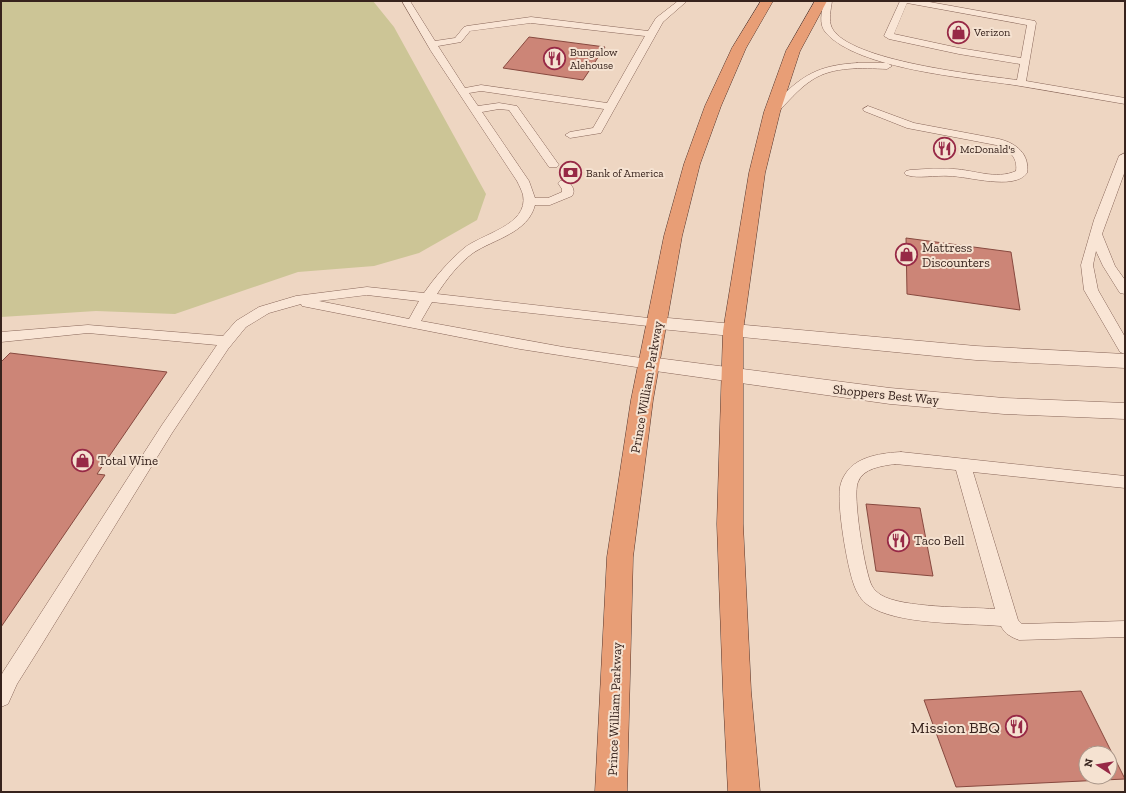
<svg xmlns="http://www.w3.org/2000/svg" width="1126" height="793" font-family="'Zilla Slab',serif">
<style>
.green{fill:#ccc596}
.building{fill:#cc8577;stroke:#87493f;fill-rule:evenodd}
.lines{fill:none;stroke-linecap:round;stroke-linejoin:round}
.service-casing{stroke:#886659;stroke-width:1}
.tertiary-casing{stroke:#886659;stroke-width:1}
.trunk-casing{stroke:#55362d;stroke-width:1}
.service{fill:#f9e5d5;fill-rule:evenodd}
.tertiary{fill:#f9e5d5;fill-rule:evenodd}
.trunk{fill:#e89e76;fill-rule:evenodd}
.labels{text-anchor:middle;stroke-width:4;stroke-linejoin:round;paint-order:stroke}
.far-poi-label{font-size:11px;fill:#37231d;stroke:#f5e2d1;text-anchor:start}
.poi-label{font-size:13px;fill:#37231d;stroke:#f5e2d1;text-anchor:start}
.street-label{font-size:13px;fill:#37231d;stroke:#f5e2d1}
.near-poi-label{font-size:16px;fill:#37231d;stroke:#f5e2d1;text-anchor:end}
</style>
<rect width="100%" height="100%" fill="#eed6c2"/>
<polygon class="green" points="1,1 373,1 394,27 486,194 477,220 419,253 374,266 298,272 175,314 96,311 1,317"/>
<g class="building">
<polygon points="529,37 605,47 583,80 503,68"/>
<polygon points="906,238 1011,252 1020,310 907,294"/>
<polygon points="10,353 167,372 97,474 105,475 1,627 1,362"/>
<polygon points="866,504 920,508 933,576 876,571"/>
<path d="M1081 691 1125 779 956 787 924 700ZM1086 753H1110V777H1086Z"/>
</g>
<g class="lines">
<defs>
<g id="service">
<path d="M402 1H410L435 41 455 38 464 27 467 26 531 17 648 31 656 18 678 1H687L663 22 601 133 570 138 565 135 570 132 593 128 604 109 481 91 469 93 478 106 499 103 517 106 559 165 557 167H549L509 110 499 109 482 112 529 181 535 198H548L562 192V189L558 183 560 181H568C572 186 576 190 572 196L550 205H535C528 233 494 239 473 253 459 263 446 280 437 294L657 319 662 320 664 323 662 326 657 327 432 302 421 321 563 347 649 359 654 361 656 364 654 367 649 369 520 349 307 307 302 306 301 304 269 313 246 327 228 349 172 433 39 649 17 684 8 704 1 707V676L3 672 162 425 217 345 88 333 1 342V332L88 325 223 336 236 321 259 307 296 296 367 287 424 293C435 277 448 262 463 249 480 234 529 226 523 195 522 191 519 185 517 181L431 51ZM531 23 645 36 607 103 481 85 465 88 438 46 461 42 470 31ZM367 295 419 301 409 319 319 301Z"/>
<path d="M824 1H832C831 9 828 20 832 28 849 61 980 75 1017 80L1020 64 959 54 889 39 884 36 900 1H924L1035 21 1036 23 1026 81 1125 98V104C1088 98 1051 91 1014 85 967 78 858 69 826 33 818 24 822 11 824 1ZM907 3 1027 25 1021 58 959 48 894 34Z"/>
<path d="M857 63H887L892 66 887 69C862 68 833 66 812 80 798 89 787 103 776 114H768L767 112C771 106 777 101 782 96 806 72 824 65 857 63Z"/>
<path d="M868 106 914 123 999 139C1016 143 1030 154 1027 173 1014 191 968 176 949 176 935 175 919 179 906 175L904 173 906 171 910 170C925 169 939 168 954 169 974 170 996 180 1016 171 1018 157 1009 150 996 145L907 128 864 111 863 109Z"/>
<polygon points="1125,153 1125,171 1102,234 1115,266 1125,280 1125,294 1120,293 1118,290 1103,266 1096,251 1093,265 1098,290 1125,337 1125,354 1120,352 1084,290 1081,265 1094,220 1119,156"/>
<path d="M901 452 1125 476V488L973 472 1018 620 1022 624 1125 621V637L1019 640C1011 637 1005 634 1001 626 966 623 895 625 868 605 861 600 857 593 854 585 847 566 837 507 840 487 841 482 843 477 846 473 857 456 883 453 901 452ZM895 464 956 470 995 609C968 607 902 608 881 595 878 593 874 590 872 586 865 574 852 494 858 482 863 468 882 466 895 464Z"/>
</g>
<g id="tertiary">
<polygon points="657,317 976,346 1125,354 1125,368 976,360 650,328 647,323 650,318"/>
<polygon points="649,357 890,388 1004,398 1125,403 1125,419 1004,414 890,404 641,369 638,364 641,359"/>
</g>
<g id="trunk">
<polygon points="761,1 773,1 746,48 721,106 700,164 682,236 653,400 633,557 627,792 595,792 607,557 631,400 664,236 684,164 705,106 732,48"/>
<polygon points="815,1 827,1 800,51 780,112 765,173 743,331 743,524 751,691 760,792 728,792 723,691 717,524 723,331 749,173 764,112 786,51"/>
</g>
</defs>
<use href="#service" class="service-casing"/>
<use href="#tertiary" class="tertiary-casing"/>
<use href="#trunk" class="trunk-casing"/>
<use href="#service" class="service"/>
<use href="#tertiary" class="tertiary"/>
<use href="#trunk" class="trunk"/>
</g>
<defs>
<symbol id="shop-ring" viewBox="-11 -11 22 22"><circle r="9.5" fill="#f5e2d1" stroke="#972946" stroke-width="1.5"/><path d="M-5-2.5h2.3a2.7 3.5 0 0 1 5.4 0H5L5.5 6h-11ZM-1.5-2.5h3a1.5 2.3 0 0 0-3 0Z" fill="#972946"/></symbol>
<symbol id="restaurant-ring" viewBox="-11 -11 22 22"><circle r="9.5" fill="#f5e2d1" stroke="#972946" stroke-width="1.5"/><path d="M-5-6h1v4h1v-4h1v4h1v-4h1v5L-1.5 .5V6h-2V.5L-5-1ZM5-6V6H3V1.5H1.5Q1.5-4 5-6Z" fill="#972946"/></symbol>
<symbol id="bank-ring" viewBox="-11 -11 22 22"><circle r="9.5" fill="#f5e2d1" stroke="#972946" stroke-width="1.5"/><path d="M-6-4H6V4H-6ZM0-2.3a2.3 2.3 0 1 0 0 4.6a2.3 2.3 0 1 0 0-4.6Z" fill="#972946"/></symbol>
</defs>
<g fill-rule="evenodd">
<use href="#shop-ring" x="946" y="20" width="25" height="25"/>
<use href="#restaurant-ring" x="542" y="46" width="25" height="25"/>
<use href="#restaurant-ring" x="932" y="136" width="25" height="25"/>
<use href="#bank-ring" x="558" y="160" width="25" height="25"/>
<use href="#shop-ring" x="894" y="242" width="25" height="25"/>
<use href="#shop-ring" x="70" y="448" width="25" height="25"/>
<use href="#restaurant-ring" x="886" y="528" width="25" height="25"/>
<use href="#restaurant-ring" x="1004" y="714" width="25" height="25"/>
</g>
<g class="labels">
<g class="far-poi-label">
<text x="974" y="36">Verizon</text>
<text x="570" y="56">Bungalow<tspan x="570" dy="13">Alehouse</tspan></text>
<text x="960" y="153">McDonald's</text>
<text x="586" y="177">Bank of America</text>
</g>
<g class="poi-label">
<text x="922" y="252">Mattress<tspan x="922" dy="15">Discounters</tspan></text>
<text x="98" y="465">Total Wine</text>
<text x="914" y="545">Taco Bell</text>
</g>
<g class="street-label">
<text transform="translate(646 387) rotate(-80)" y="5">Prince William Parkway</text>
<text transform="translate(886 394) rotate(6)" y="5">Shoppers Best Way</text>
<text transform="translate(614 709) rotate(-88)" y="5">Prince William Parkway</text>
</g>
<g class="near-poi-label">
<text x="1000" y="733">Mission BBQ</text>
</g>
</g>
<rect width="1126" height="793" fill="none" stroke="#37231d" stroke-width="4"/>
<g transform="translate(1098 765) rotate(282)"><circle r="19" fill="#f5e2d1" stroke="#a99689"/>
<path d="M0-3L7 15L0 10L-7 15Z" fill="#972946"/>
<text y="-6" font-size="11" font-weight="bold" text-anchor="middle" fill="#37231d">N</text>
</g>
</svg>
